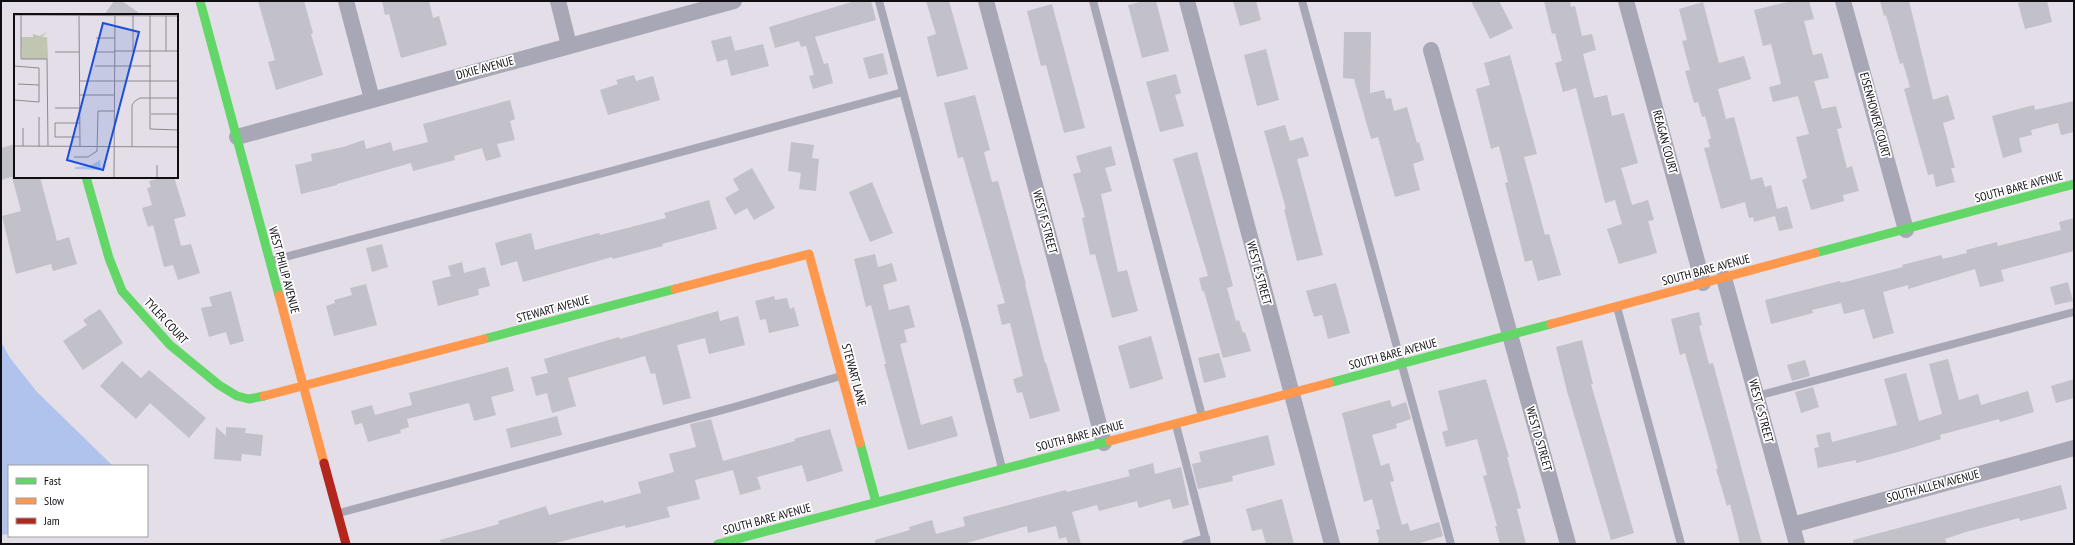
<svg xmlns="http://www.w3.org/2000/svg" width="2075" height="545" font-family="'PT Sans Narrow',sans-serif">
<style>
.water{fill:#afc3ed}
.building{fill:#c2c0c8}
.lines{fill:none;stroke-linecap:round;stroke-linejoin:round}
.lane{stroke:#a7a7b5;stroke-width:8}
.street{stroke:#a7a7b5;stroke-width:16}
.fast{stroke:#63d668;stroke-width:9}
.slow{stroke:#ff974d;stroke-width:9}
.jam{stroke:#b3261e;stroke-width:9}
.labels{text-anchor:middle;stroke-width:3.5;stroke-linejoin:round;paint-order:stroke}
.street-label{font-size:12px;fill:#100d13;stroke:#fff}
.inset-road{fill:none;stroke:#8f8a92;stroke-width:1}
.view{fill:#1d4ed8;fill-opacity:0.15;stroke:#1d4ed8;stroke-width:2}
.inset-edge{fill:none;stroke:#100d13;stroke-width:2}
</style>
<rect width="100%" height="100%" fill="#e3dee7"/>
<polygon class="water" points="1,342 10,358 37,392 113,466 9,466 9,534 1,535"/>
<g class="building">
<polygon points="114,1 122,1 142,15 104,15"/>
<polygon points="258,1 304,1 313,33 311,34 323,75 276,90 268,62 275,60"/>
<polygon points="382,1 429,1 433,18 439,16 447,45 401,58 389,14 385,15"/>
<polygon points="855,1 871,1 876,20 815,37 824,64 828,63 833,83 813,89 809,76 814,75 806,46 801,47 799,41 775,48 769,27"/>
<polygon points="926,1 949,1 968,69 937,77 927,37 936,34"/>
<polygon points="1144,1 1156,1 1169,51 1142,58 1128,5"/>
<polygon points="1233,1 1256,1 1261,20 1240,26"/>
<polygon points="1471,1 1499,1 1513,28 1490,39"/>
<polygon points="1544,1 1570,1 1571,7 1575,6 1582,36 1592,34 1596,50 1583,54 1594,98 1607,95 1612,116 1624,113 1638,163 1621,168 1632,205 1648,200 1654,220 1648,221 1657,253 1619,264 1607,229 1622,224 1615,200 1605,203 1576,88 1563,92 1555,63 1562,61 1555,33 1552,34"/>
<polygon points="1792,1 1809,1 1814,19 1804,21 1813,55 1822,53 1829,78 1814,81 1822,109 1836,106 1842,128 1837,129 1847,168 1852,166 1859,191 1843,195 1844,201 1811,210 1802,180 1807,178 1796,137 1809,134 1798,96 1773,102 1769,87 1781,84 1771,44 1763,46 1754,10"/>
<polygon points="1880,1 1909,1 1933,100 1948,95 1955,119 1943,123 1955,168 1951,168 1955,182 1936,187 1933,174 1928,175 1904,89 1910,87 1903,63 1900,64 1886,15 1884,16"/>
<polygon points="2026,1 2047,1 2052,22 2025,29 2018,3"/>
<polygon points="1703,2 1719,63 1744,56 1751,79 1718,89 1726,119 1734,117 1751,180 1762,177 1765,187 1771,185 1777,209 1787,206 1793,228 1779,231 1775,216 1754,222 1753,217 1749,218 1745,202 1721,209 1704,148 1710,147 1708,140 1711,138 1705,116 1702,117 1698,102 1694,103 1685,71 1690,70 1682,41 1687,40 1679,9"/>
<polygon points="1052,4 1085,128 1064,133 1046,65 1041,66 1027,11"/>
<polygon points="1344,32 1371,32 1370,93 1384,90 1386,99 1391,98 1394,111 1407,107 1417,143 1419,142 1424,160 1413,164 1420,190 1395,197 1378,137 1371,139 1354,79 1343,78"/>
<polygon points="731,36 735,51 763,44 769,66 731,76 727,59 717,62 711,41"/>
<polygon points="1266,49 1279,100 1257,106 1244,55"/>
<polygon points="883,53 888,74 869,79 863,58"/>
<polygon points="1510,55 1537,154 1524,157 1545,235 1549,234 1561,275 1538,281 1532,260 1525,262 1505,183 1508,182 1499,146 1491,149 1476,89 1490,85 1484,63"/>
<polygon points="1176,74 1181,93 1175,95 1184,126 1160,132 1146,82"/>
<polygon points="634,75 636,81 653,76 660,100 608,115 600,90 618,84 616,80"/>
<polygon points="975,95 990,150 984,152 992,182 998,181 1026,284 1025,284 1045,363 1046,363 1060,411 1030,419 1022,392 1017,393 1013,379 1023,376 1010,323 1002,325 997,305 1005,303 963,157 958,158 944,103"/>
<polygon points="510,100 515,119 510,121 515,140 497,144 501,157 486,161 482,148 454,156 455,160 413,171 411,163 337,184 337,185 301,194 295,165 312,161 311,154 343,147 364,140 366,149 391,142 393,151 428,142 423,124"/>
<polygon points="2074,101 2074,132 2061,135 2058,123 2031,130 2032,135 2019,138 2022,152 2003,158 1992,116 2034,105 2035,110"/>
<polygon points="1285,125 1290,141 1303,137 1309,156 1297,159 1323,255 1297,261 1284,209 1286,209 1264,131"/>
<polygon points="791,142 814,145 812,158 819,159 816,191 799,189 801,173 788,171"/>
<polygon points="15,144 15,176 1,180 1,148"/>
<polygon points="1111,146 1116,165 1105,168 1112,191 1101,194 1118,272 1127,270 1138,311 1112,318 1095,254 1090,255 1082,218 1085,217 1073,174 1081,172 1076,156"/>
<polygon points="1197,152 1233,286 1227,288 1236,321 1239,320 1243,333 1245,332 1251,351 1223,358 1204,291 1202,291 1199,278 1208,276 1173,159"/>
<polygon points="752,168 775,208 754,220 747,208 735,215 725,198 739,190 733,179"/>
<polygon points="12,177 40,177 57,241 69,237 77,264 53,271 51,264 16,274 2,216 21,211"/>
<polygon points="163,177 174,177 186,216 174,219 181,246 191,244 200,273 178,280 173,265 164,267 153,225 148,227 142,208 152,205 147,188 151,187 149,181"/>
<polygon points="872,182 893,233 870,242 849,192"/>
<polygon points="709,200 717,229 662,244 663,246 613,259 612,257 523,282 517,261 501,266 495,243 531,233 535,250 599,233 600,235 666,218 664,213"/>
<polygon points="2074,218 2074,251 2001,270 2004,281 1980,287 1975,269 1908,289 1908,285 1883,292 1894,333 1873,339 1864,309 1844,314 1841,303 1812,310 1813,313 1771,324 1765,300 1840,281 1841,283 1903,267 1902,265 1941,255 1943,259 1967,253 1966,250 1997,242 1998,246 2061,230 2059,222"/>
<polygon points="382,244 388,267 372,272 366,248"/>
<polygon points="875,254 878,267 892,263 897,281 883,285 889,310 909,305 915,327 904,330 907,342 900,344 921,425 952,416 958,436 908,450 884,364 886,364 871,305 866,307 854,259"/>
<polygon points="462,262 464,273 485,267 490,286 478,289 479,295 438,306 432,281 451,276 448,266"/>
<polygon points="2068,282 2073,301 2055,305 2050,287"/>
<polygon points="1336,283 1350,333 1328,339 1322,315 1314,317 1306,291"/>
<polygon points="366,284 377,325 334,336 326,306 335,303 334,300 352,295 350,288"/>
<polygon points="231,291 244,341 230,345 226,332 209,337 201,308 212,306 209,297"/>
<polygon points="774,296 775,300 787,298 790,309 794,307 799,326 769,333 766,319 760,320 755,301"/>
<polygon points="100,309 123,343 83,370 63,341 87,325 83,320"/>
<polygon points="718,311 720,321 738,316 745,345 709,354 705,338 677,345 691,398 663,405 655,373 651,374 645,356 568,378 576,406 552,413 547,393 536,396 531,377 548,373 544,359 619,337 620,339"/>
<polygon points="1699,312 1702,325 1699,326 1709,364 1713,363 1762,544 1740,544 1730,504 1727,506 1716,469 1718,469 1685,353 1680,355 1671,319"/>
<polygon points="1151,336 1163,379 1130,389 1118,346"/>
<polygon points="1582,340 1593,384 1591,384 1634,533 1611,540 1567,391 1556,347"/>
<polygon points="1219,353 1226,377 1204,383 1198,358"/>
<polygon points="1948,359 1959,400 1978,394 1981,405 2028,391 2034,412 2000,422 1999,419 1940,435 1941,439 1898,452 1856,463 1856,460 1818,468 1814,448 1819,447 1816,435 1830,432 1832,442 1897,425 1884,379 1906,373 1919,421 1942,414 1929,364"/>
<polygon points="1805,360 1810,376 1792,381 1787,365"/>
<polygon points="122,361 141,378 149,370 206,418 189,438 150,403 136,419 100,386"/>
<polygon points="508,367 514,391 491,397 496,415 474,421 469,403 407,419 409,427 400,430 401,433 368,442 362,423 355,425 351,411 372,405 375,415 412,405 409,393"/>
<polygon points="1486,379 1509,457 1507,457 1521,508 1517,509 1526,544 1500,544 1495,526 1497,526 1483,476 1487,475 1477,439 1446,447 1442,432 1448,430 1438,391"/>
<polygon points="2074,379 2074,398 2056,403 2051,386"/>
<polygon points="1813,387 1819,407 1801,413 1795,392"/>
<polygon points="1390,400 1392,407 1406,402 1411,419 1396,424 1397,428 1372,435 1381,466 1389,463 1394,481 1390,482 1402,525 1408,523 1410,531 1439,522 1443,536 1417,544 1377,544 1379,540 1376,530 1380,529 1372,499 1364,502 1342,413"/>
<polygon points="557,416 562,435 511,448 506,429"/>
<polygon points="711,419 723,461 795,441 794,439 830,429 843,471 807,482 802,465 757,477 761,489 740,495 733,470 695,480 700,499 667,507 670,517 626,528 625,525 552,544 441,544 440,540 499,524 498,521 546,506 549,515 603,500 604,503 641,493 638,482 674,472 669,454 696,447 690,424"/>
<polygon points="216,427 226,436 226,427 246,428 245,433 263,435 261,456 242,454 241,461 214,459"/>
<polygon points="1268,435 1275,465 1232,476 1233,481 1198,489 1192,464 1201,462 1199,452"/>
<polygon points="1153,463 1155,474 1181,467 1189,505 1173,509 1170,499 1139,508 1137,501 1099,511 1097,505 1072,512 1081,544 1068,544 1066,537 1059,539 1056,526 1028,533 1027,526 963,544 875,544 875,540 910,530 909,527 932,520 936,534 965,526 963,517 1066,490 1067,492 1130,476 1128,470"/>
<polygon points="2061,485 2067,509 2020,521 2019,518 1966,532 1945,539 1947,544 1853,544 1853,540"/>
<polygon points="1282,499 1294,544 1266,544 1262,529 1252,531 1246,509"/>
</g>
<g class="lines">
<g class="lane">
<polyline points="879,1 966,327 1002,468"/>
<polyline points="1093,1 1202,416"/>
<polyline points="1302,1 1451,544"/>
<polyline points="270,261 611,171 903,92"/>
<polyline points="1617,307 1681,544"/>
<polyline points="1757,396 2074,312"/>
<polyline points="1176,425 1207,544"/>
<polyline points="339,513 734,407 841,376"/>
<polyline points="1186,544 1206,538"/>
</g>
<g class="street">
<polyline points="346,1 372,99"/>
<polyline points="558,1 569,45"/>
<polyline points="986,1 1104,443"/>
<polyline points="1187,1 1332,544"/>
<polyline points="1626,1 1703,283"/>
<polyline points="1843,1 1906,230"/>
<polyline points="1431,50 1568,544"/>
<polyline points="237,137 734,1"/>
<polyline points="1724,278 1797,544"/>
<polyline points="1792,525 2074,448"/>
</g>
<g class="fast">
<polyline points="200,1 279,295"/>
<polyline points="86,177 109,258 122,291 170,345 219,385 237,396 249,399 264,396"/>
<polyline points="1815,253 2074,184"/>
<polyline points="484,339 675,289"/>
<polyline points="1329,383 1551,324"/>
<polyline points="860,443 876,502"/>
<polyline points="718,544 1110,441"/>
</g>
<g class="slow">
<polyline points="675,289 809,254 860,443"/>
<polyline points="279,295 324,463"/>
<polyline points="1551,324 1815,253"/>
<polyline points="264,396 484,339"/>
<polyline points="1110,441 1329,383"/>
</g>
<polyline class="jam" points="324,463 346,544"/>
</g>
<g class="labels">
<g class="street-label">
<text transform="translate(485 68) rotate(-15)" y="4">DIXIE AVENUE</text>
<text transform="translate(1875 115) rotate(75)" y="4">EISENHOWER COURT</text>
<text transform="translate(1665 142) rotate(75)" y="4">REAGAN COURT</text>
<text transform="translate(2019 187) rotate(-15)" y="4">SOUTH BARE AVENUE</text>
<text transform="translate(1045 222) rotate(75)" y="4">WEST F STREET</text>
<text transform="translate(284 270) rotate(75)" y="4">WEST PHILIP AVENUE</text>
<text transform="translate(1706 270) rotate(-15)" y="4">SOUTH BARE AVENUE</text>
<text transform="translate(1259 273) rotate(75)" y="4">WEST E STREET</text>
<text transform="translate(553 309) rotate(-15)" y="4">STEWART AVENUE</text>
<text transform="translate(166 321) rotate(47)" y="4">TYLER COURT</text>
<text transform="translate(1393 354) rotate(-15)" y="4">SOUTH BARE AVENUE</text>
<text transform="translate(854 375) rotate(75)" y="4">STEWART LANE</text>
<text transform="translate(1761 411) rotate(75)" y="4">WEST C STREET</text>
<text transform="translate(1080 436) rotate(-15)" y="4">SOUTH BARE AVENUE</text>
<text transform="translate(1539 439) rotate(74)" y="4">WEST D STREET</text>
<text transform="translate(1933 486) rotate(-15)" y="4">SOUTH ALLEN AVENUE</text>
<text transform="translate(767 519) rotate(-15)" y="4">SOUTH BARE AVENUE</text>
</g>
</g>
<g transform="translate(14 14)">
<rect width="164" height="164" fill="#e3dee7"/>
<path d="M33 18 28 23H33L34 45H8L7 23H19V20L26 22Z" fill="#c0c6b1"/>
<path d="M86 146 87 156 61 155V153L76 152Z" fill="#afc3ed"/>
<path class="inset-road" d="M0 1 164 2M7 1V45H33L34 132M65 1 66 133M152 2V37M82 24H101M101 37H164M119 37V1M41 38H65M81 38H101M0 52 25 54V88L0 86M81 52H137M66 67H164M4 70 25 71M66 81H101M121 87 126 84H164M41 94H66M137 100H164M25 103V133M66 109H41V123H66M136 115V1M136 115 164 116M0 132 164 133M9 132V114M118 133V91L121 87M60 143H74L83 137 84 97H101M100 164 101 0M143 164V151"/>
<path class="view" d="M89 9 125 18 89 156 53 146Z"/>
<rect width="164" height="164" class="inset-edge"/>
</g>
<rect width="2075" height="545" fill="none" stroke="#100d13" stroke-width="4"/>
<rect x="8" y="465" width="140" height="72" fill="#ffffff" stroke="#9f9ea1"/>
<rect x="16" y="478" width="20" height="6" fill="#63d668" stroke="#9f9ea1"/>
<text x="44" y="485" font-size="12" fill="#100d13">Fast</text>
<rect x="16" y="498" width="20" height="6" fill="#ff974d" stroke="#9f9ea1"/>
<text x="44" y="505" font-size="12" fill="#100d13">Slow</text>
<rect x="16" y="518" width="20" height="6" fill="#b3261e" stroke="#9f9ea1"/>
<text x="44" y="525" font-size="12" fill="#100d13">Jam</text>
</svg>
